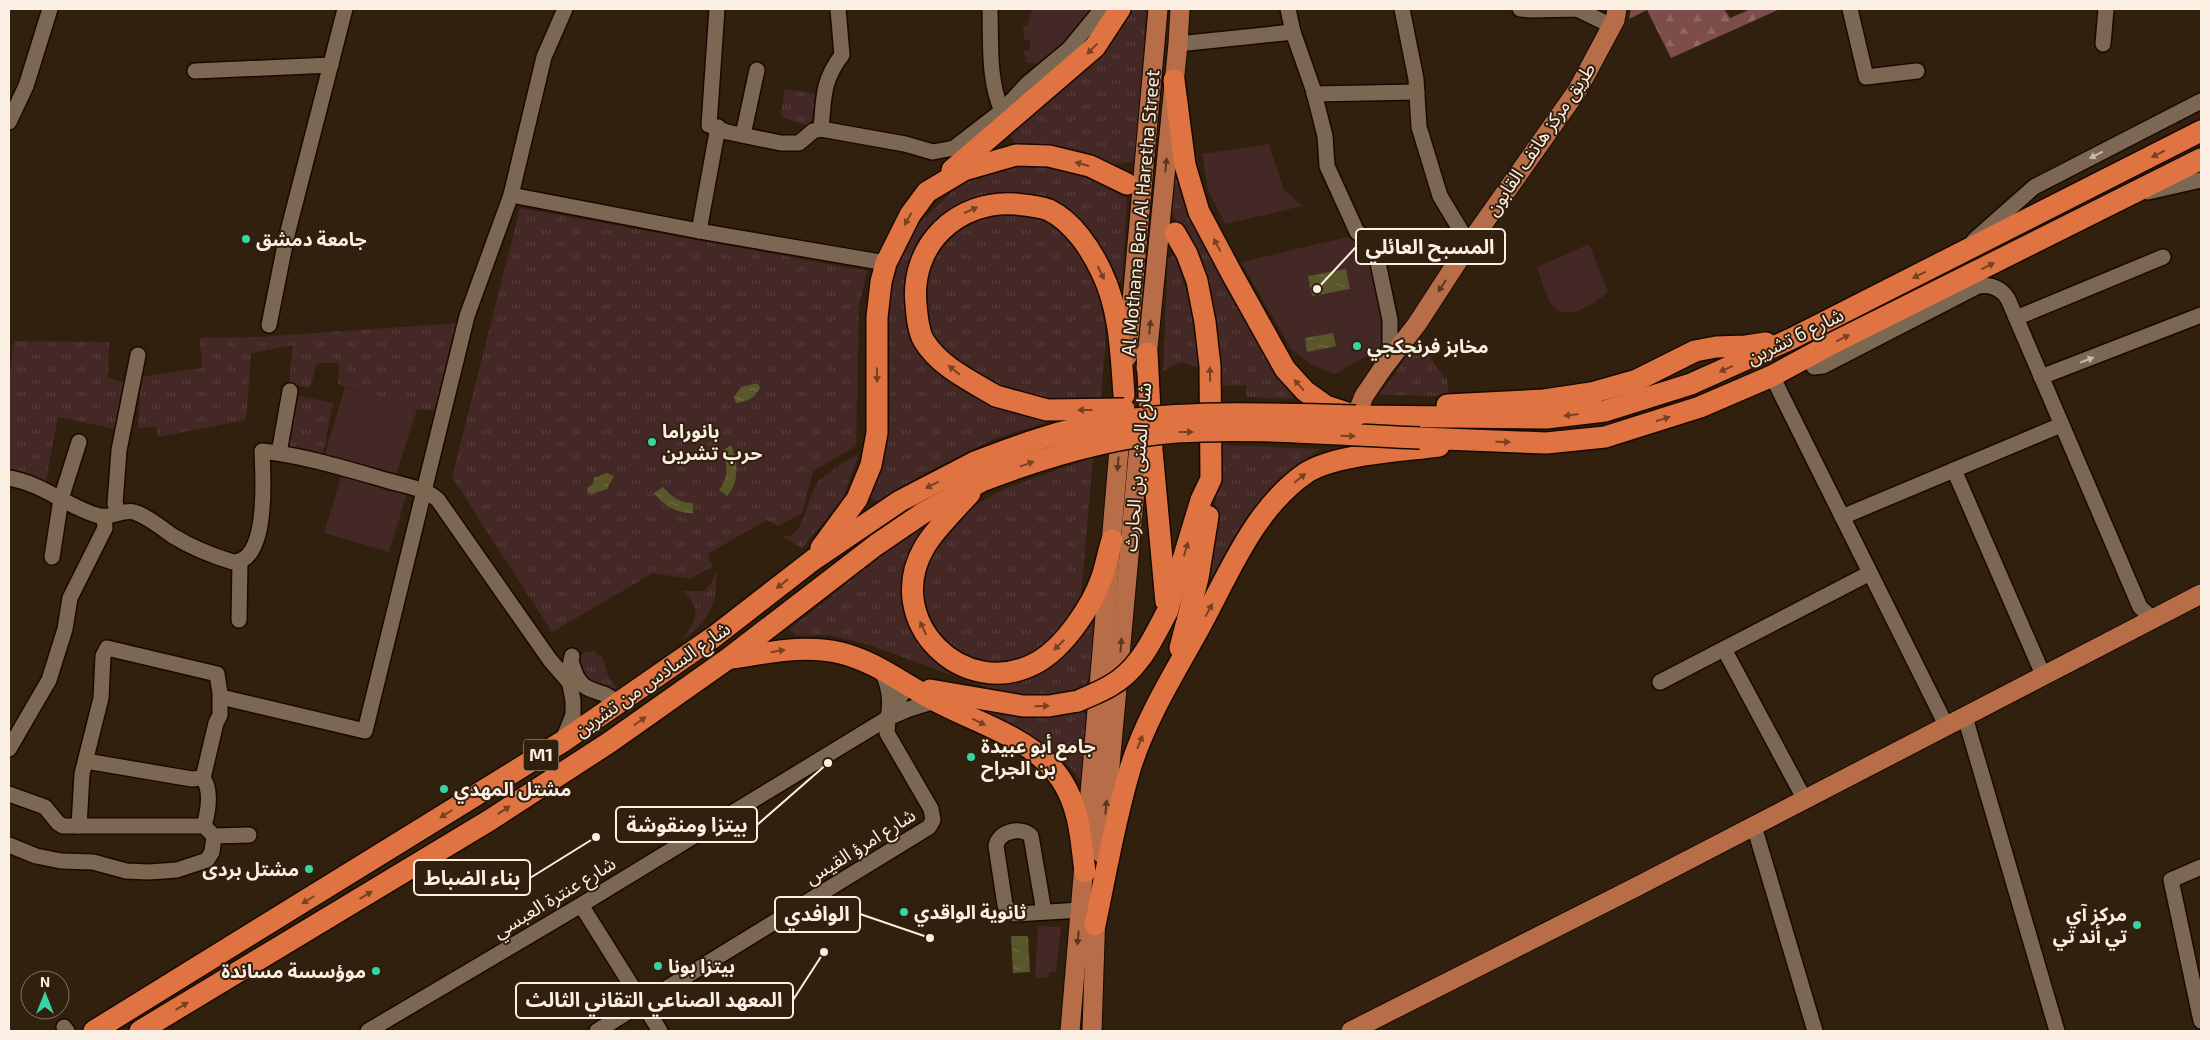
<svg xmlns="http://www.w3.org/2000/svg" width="2210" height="1040" font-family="'Exo 2','Noto Sans Arabic',sans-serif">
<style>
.grass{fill:url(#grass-tufts)}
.forest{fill:url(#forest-firs)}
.park{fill:#432826}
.water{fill:url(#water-ripples)}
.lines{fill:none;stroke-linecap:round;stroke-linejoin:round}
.minor-casing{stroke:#190900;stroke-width:18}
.major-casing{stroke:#190900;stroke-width:21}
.highway-casing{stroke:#190900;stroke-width:24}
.minor{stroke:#7c6753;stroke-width:15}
.major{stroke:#b76e48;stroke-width:19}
.highway{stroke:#df7341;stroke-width:21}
.highway-bridge-casing{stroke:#190900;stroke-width:24;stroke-linecap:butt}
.highway-bridge{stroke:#df7341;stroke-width:21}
.oneway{fill:#774122}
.oneway2{fill:#c9b9aa}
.oneway3{fill:#5a371f}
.poi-dot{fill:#39d4a5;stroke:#32200e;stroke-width:2}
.labels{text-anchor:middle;stroke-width:4;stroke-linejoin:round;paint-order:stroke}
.shield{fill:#32200e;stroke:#bfb1a4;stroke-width:1}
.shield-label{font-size:18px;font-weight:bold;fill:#fcefe4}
.street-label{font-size:19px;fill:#fcefe4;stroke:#32200e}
.poi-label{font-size:19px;font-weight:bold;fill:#fcefe4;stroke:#32200e;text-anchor:start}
.leader{fill:none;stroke:#fcefe4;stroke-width:2}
.callout-dot{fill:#fcefe4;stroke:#32200e;stroke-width:2}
.callout{fill:#32200e;stroke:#fcefe4;stroke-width:2}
.callout-label{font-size:20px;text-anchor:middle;font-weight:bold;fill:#fcefe4}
</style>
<defs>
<pattern id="grass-tufts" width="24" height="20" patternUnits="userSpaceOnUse" patternTransform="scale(1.25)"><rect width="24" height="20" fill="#432826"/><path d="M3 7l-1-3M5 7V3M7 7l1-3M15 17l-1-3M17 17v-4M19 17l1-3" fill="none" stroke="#563d3b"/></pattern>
<pattern id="forest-firs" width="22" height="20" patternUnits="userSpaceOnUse" patternTransform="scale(1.25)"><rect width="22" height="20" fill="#7c4d4a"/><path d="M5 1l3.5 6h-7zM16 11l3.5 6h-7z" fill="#906764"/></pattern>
<pattern id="water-ripples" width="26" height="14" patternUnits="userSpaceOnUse" patternTransform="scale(1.25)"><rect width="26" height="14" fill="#59572a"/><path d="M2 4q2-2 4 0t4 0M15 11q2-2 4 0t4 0" fill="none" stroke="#726f49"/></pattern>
</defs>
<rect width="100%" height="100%" fill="#32200e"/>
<g class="grass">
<path d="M1131 9H1146L1136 161 1113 165 1085 154 1051 146 1017 147 1008 133C1052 97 1108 63 1131 9Z"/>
<polygon points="785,89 815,94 812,120 807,126 780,116"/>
<polygon points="1009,164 1066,168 1127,198 1122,281 1111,283 1049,200 999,192 954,210 915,258 930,361 1055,420 996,438 929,471 878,501 868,497 880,472 890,425 889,296 898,262 913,229 957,187"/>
<polygon points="1175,179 1181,183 1231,292 1294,399 1246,397 1246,385 1222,386 1211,297 1196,251 1172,215"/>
<polygon points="520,208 867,271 859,305 856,446 813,471 802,513 778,526 767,520 707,554 713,566 690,579 653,573 552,632 452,477"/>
<path d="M1005 211C1015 213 1029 214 1039 218 1073 235 1102 284 1105 322 1107 347 1102 374 1101 399L1044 402 997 388 963 368 935 340 923 297 928 264 947 234 973 217Z"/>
<polygon points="1175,255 1194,315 1199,368 1181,362 1163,371 1168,257"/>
<polygon points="459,323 438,411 416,409 338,384 339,363 317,363 310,388 289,384 293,345 251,353 246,420 158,437 156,427 138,428 141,377 202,368 200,338 260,337"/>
<polygon points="1418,336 1435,365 1447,380 1449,396 1378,395 1394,376"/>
<polygon points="14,341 109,342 108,378 131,385 119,430 58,417 45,486 9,471 9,382"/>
<polygon points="294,395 333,403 322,458 282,450"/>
<polygon points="1221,445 1320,449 1283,477 1241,531 1201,608 1214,519"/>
<path d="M859 453 843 498 802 548 781 535 791 536C808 522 806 500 817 483 821 476 851 459 859 453Z"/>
<polygon points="1093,457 1081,596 1066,625 1033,655 1006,663 981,661 955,651 935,633 923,609 924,571 932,553 943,535 972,507 1004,489"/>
<polygon points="928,523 933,528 905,577 934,658 1029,675 1091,614 1097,616 1095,662 1084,689 1061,696 1027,698 995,691 867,644 828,635 796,636 789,629 833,595 872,561"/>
<path d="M716 572C718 604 708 622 682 640V639C697 620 702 610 683 591H704L710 585Z"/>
<polygon points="593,651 603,658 608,676 617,688 598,691 586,686 577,660 585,652"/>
<path d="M955 694 1081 709 1090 721 1087 780H1080C1063 749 987 713 955 694Z"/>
</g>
<polygon class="forest" points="1631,9 1724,9 1730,18 1751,9 1780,9 1671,58 1647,10 1629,19"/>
<g class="park">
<polygon points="1032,9 1094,9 1047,64 1027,63 1023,51 1030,50 1030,41 1024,39 1023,26 1028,25"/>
<polygon points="1269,144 1284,190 1303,206 1225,224 1208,190 1202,154"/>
<polygon points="1360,234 1370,251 1383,316 1381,348 1335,374 1312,365 1291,349 1241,262"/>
<path d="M1589 244 1608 291C1600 300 1592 304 1582 309 1549 324 1546 292 1537 267Z"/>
<polygon points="345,387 417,409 396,475 325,454"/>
<polygon points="342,474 407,493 389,552 324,533"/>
<polygon points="1038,926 1061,927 1056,972 1050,972 1047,978 1035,978"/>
</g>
<g class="water">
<polygon points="1346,269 1350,289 1312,296 1308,276"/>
<polygon points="1333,333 1336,346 1307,352 1305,338"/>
<path d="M754 384H758L760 388C753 399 749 401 736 403L734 397 741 387Z"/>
<path d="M731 445C738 463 740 481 727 496L719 490C729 478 728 464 722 451Z"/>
<polygon points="607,473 614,476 607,489 592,494 588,493 587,488 593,484 594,478"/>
<path d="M663 487C671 497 681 503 693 503V513C678 514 663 505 654 493Z"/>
<polygon points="1011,936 1028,936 1030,972 1013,973"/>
</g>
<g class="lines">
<defs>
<g id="minor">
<polyline points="717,9 709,125 727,132 781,143 799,143 813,131 821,129 905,144 933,152 954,148 1002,111 1027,84 1069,49 1102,9"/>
<path d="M990 9C991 43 988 80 1002 111"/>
<polyline points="1288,9 1293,32"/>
<polyline points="1402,9 1416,79 1419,127 1440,196 1469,244"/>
<polyline points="1520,9 1531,10 1577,9 1612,26"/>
<polyline points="1850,9 1866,77 1917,71"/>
<polyline points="1178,44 1293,32 1313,89 1325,136 1327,166 1357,232 1370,241 1377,258 1390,320 1390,345 1384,363"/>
<polyline points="2103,44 2106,9"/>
<polyline points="195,71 331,65"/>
<polyline points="1314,94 1417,92"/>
<polyline points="9,122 26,86 50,9"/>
<path d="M821 129C824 98 822 81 842 55L838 9"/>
<polyline points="743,135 757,70"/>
<polyline points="2148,192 2201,180"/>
<polyline points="511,195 699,231 886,263"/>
<polyline points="699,231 718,127"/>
<polyline points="1974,240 2034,187 2201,101"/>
<polyline points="2016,318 2163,257"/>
<polyline points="269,325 287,235 345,9"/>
<path d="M1807 357 1814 367 1823 366 1978 286C1991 284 2001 288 2008 299L2140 607 2154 620"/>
<polyline points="1772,376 1947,727"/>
<polyline points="2041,377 2201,315"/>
<polyline points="279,453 290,391"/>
<polyline points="1954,470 2044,677"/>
<path d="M9 478C40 483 64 504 93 514 110 521 119 509 134 512 148 516 161 528 173 536 191 547 213 556 233 562 269 562 263 476 262 451 306 456 347 469 389 481 406 486 425 488 438 500L550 660 569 682"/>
<polyline points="119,512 115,504 119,450 138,355"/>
<polyline points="1842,517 2061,425"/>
<polyline points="52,557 61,499 79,442"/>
<polyline points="239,620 240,562"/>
<polyline points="1724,649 1805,800"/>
<path d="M572 664C582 700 599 684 617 703"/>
<path d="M880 668C889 684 892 699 888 717"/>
<polyline points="1660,682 1870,573"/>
<polyline points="221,697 365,731 467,316 511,195 544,57 565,9"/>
<polyline points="1965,717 2057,1031"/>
<polyline points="562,742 573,715 573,700 568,676 572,656"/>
<polyline points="9,749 49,680 65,629 70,598 105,528 104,517"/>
<polyline points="86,761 192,779 203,778"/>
<polyline points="9,794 45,807 58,823 63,826 204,826 214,836 249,835"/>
<path d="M79 826 82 774 101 698 103 656 107 648 217 674 220 693V715L216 723 203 778C212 791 208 812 204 826"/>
<polyline points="1754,826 1815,1031"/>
<polyline points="9,845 36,856 61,861 93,862 126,871 149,872 177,870 207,860 212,852 214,836"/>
<polyline points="2201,867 2171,880 2201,1021"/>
<polyline points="581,905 660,1031"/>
<path d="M1044 912 1031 836C1022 826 998 831 996 846L1005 905 1009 911 1015 914 1081 910"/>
<polyline points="64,1027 67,1031"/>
<polyline points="368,1031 581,905 888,718 909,709 935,701"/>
<polyline points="597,1031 929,827 933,820 931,809 887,733 888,718 908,684"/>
</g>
<g id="major">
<polyline points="1127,357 1158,9"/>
<polyline points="1146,368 1178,44 1180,9"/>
<polyline points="1356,416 1364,396 1383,368 1417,324 1469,244 1577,91 1615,20 1617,9"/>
<polyline points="1102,854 1141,423"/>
<polyline points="1070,1031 1121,425"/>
<polyline points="1092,1031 1096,911"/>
<polyline points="1351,1031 1638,886 2201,594"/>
</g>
<g id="highway">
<polyline points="1174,80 1185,165 1199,212 1232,274 1285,369 1305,391 1326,406 1356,416 1546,418 1605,411 1691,384 1791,339 2201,131"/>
<polyline points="952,170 1095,47 1120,9"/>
<polyline points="1147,353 1152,450 1166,602"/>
<path d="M996 396C971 381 940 367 924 341 918 331 917 316 916 304 910 245 957 200 1015 204 1026 205 1039 206 1049 210 1073 222 1091 249 1102 273 1120 310 1121 355 1124 395"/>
<polyline points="1447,405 1544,400 1591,393 1637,380 1695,351 1716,347 1746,346 1766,343"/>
<polyline points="1420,438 1546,443 1605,437 1700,407 1772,376 1833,343 2201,159"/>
<path d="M970 493C957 508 933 531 924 548 882 621 963 702 1036 663 1064 648 1092 606 1102 577 1106 565 1108 552 1112 540"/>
<polyline points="821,548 857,499 871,465 877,433 877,317 881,282 886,263 910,215 927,192 964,170 1016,155 1049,156 1090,166 1127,184"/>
<polyline points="1167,612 1201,500 1211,479 1210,366 1205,322 1197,281 1187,254 1175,233"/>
<polyline points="1180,648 1198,578 1208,516"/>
<path d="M732 658C768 653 805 644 841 653 877 662 904 685 936 701 978 724 1035 738 1062 781 1080 809 1081 841 1085 872"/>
<polyline points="930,690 1023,706 1049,706 1078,701"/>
<path d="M1095 925C1106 873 1115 818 1131 766 1146 719 1172 677 1196 634 1227 579 1252 510 1306 473 1335 454 1404 451 1439 446"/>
<polyline points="94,1031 562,742 715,636 813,560 900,501 975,462"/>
<polyline points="140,1031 490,820 610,742 729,658 876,545 923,513 982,481"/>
</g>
</defs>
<use href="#minor" class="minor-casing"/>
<use href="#major" class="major-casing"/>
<use href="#highway" class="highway-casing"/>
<use href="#minor" class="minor"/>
<use href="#major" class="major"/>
<use href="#highway" class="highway"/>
<defs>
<g id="highway-bridge">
<polyline points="996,396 1047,410 1124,409"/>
<path d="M975 462C1019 445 1063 429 1110 422 1191 410 1275 414 1356 416"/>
<path d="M982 481C1044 457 1109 437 1176 432 1257 427 1339 435 1420 438"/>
<path d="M1078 701C1089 696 1100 692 1110 686 1139 670 1152 640 1167 612"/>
</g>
</defs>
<use href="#highway-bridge" class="highway-bridge-casing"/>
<use href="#highway-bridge" class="highway-bridge"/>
</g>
<defs><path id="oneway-solid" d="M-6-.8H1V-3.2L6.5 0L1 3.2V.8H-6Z" transform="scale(1.25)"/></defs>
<g class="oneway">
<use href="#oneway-solid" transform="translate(1092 49) rotate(134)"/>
<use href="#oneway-solid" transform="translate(2158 154) rotate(153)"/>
<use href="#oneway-solid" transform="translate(1082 164) rotate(-165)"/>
<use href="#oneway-solid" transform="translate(971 210) rotate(-24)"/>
<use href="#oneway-solid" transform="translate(908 219) rotate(119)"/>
<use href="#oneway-solid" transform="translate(1217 245) rotate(-118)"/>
<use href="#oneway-solid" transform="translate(1988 266) rotate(-26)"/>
<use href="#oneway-solid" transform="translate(1101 273) rotate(64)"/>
<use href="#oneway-solid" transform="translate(1919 275) rotate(153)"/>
<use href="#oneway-solid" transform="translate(1843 338) rotate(-26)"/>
<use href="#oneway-solid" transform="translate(1726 369) rotate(156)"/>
<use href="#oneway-solid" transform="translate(954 370) rotate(-142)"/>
<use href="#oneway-solid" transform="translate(1210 374) rotate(-91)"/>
<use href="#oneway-solid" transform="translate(877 375) rotate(90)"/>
<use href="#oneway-solid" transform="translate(1299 385) rotate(-132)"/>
<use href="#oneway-solid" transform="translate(1085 410) rotate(180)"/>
<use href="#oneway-solid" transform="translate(1571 415) rotate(173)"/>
<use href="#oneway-solid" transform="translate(1663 419) rotate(-17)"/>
<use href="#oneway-solid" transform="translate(1186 432)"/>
<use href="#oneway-solid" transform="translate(1348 436) rotate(2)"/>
<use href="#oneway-solid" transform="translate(1503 442) rotate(2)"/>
<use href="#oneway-solid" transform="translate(1027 464) rotate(-20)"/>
<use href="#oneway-solid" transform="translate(1300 478) rotate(-39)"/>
<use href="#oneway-solid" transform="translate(932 485) rotate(153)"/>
<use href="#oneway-solid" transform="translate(1186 549) rotate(-74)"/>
<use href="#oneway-solid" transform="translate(782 584) rotate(142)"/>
<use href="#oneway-solid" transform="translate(1209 610) rotate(-62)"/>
<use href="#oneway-solid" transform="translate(923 628) rotate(-114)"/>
<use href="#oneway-solid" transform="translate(1059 645) rotate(135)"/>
<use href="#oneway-solid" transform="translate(778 651) rotate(-9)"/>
<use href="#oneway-solid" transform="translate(1042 706) rotate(-1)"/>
<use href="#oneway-solid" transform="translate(640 721) rotate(-35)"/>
<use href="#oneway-solid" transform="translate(979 722) rotate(26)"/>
<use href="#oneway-solid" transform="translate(1140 742) rotate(-68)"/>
<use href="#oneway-solid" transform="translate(504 810) rotate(-33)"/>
<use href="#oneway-solid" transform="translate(446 814) rotate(148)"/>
<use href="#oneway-solid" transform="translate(366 895) rotate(-31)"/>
<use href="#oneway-solid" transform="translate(308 900) rotate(148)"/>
<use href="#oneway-solid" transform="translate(182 1006) rotate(-31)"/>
</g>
<g class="oneway2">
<use href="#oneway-solid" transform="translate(2096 155) rotate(153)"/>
<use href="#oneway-solid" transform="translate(2087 360) rotate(-21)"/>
</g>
<g class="oneway3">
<use href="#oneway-solid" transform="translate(1166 165) rotate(-84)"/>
<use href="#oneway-solid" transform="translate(1442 286) rotate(123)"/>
<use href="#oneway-solid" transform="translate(1150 327) rotate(-84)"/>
<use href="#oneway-solid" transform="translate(1118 464) rotate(95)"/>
<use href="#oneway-solid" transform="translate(1121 645) rotate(-85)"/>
<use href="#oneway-solid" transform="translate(1106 807) rotate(-85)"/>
<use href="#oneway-solid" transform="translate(1078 938) rotate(96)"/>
</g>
<g class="poi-dot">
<circle cx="246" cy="239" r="5"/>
<circle cx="1357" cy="346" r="5"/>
<circle cx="652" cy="442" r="5"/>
<circle cx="971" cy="757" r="5"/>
<circle cx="444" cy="789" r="5"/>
<circle cx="309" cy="869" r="5"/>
<circle cx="904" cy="912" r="5"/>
<circle cx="2137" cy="925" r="5"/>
<circle cx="658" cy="966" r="5"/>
<circle cx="376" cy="971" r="5"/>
</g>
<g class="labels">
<rect class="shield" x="523.5" y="739.5" width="35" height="31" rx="4"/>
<g class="shield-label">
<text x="541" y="761">M1</text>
</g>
<g class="street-label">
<text transform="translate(1540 139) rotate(-56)" y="7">طريق مركز هاتف القابون</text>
<text transform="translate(1140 213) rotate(-85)" y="7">Al Mothana Ben Al Haretha Street</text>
<text transform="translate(1795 336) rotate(-26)" y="7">شارع 6 تشرين</text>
<text transform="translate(1137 467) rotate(-85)" y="7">شارع المثنى بن الحارث</text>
<text transform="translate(652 679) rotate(-35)" y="7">شارع السادس من تشرين</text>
<text transform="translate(860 846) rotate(-32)" y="7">شارع امرؤ القيس</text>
<text transform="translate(554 897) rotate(-31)" y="7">شارع عنترة العبسي</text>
</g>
<g class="poi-label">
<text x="256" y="246">جامعة دمشق</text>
<text x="1367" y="353">مخابز فرنجكجي</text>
<text x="662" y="438">بانوراما<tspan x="662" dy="22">حرب تشرين</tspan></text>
<text x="981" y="753">جامع أبو عبيدة<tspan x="981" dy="22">بن الجراح</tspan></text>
<text x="454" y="796">مشتل المهدي</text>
<text x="299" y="876" text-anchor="end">مشتل بردى</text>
<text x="914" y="919">ثانوية الواقدي</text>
<text x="2127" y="921" text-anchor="end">مركز آي<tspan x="2127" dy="22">تي أند تي</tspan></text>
<text x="668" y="973">بيتزا بونا</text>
<text x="366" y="978" text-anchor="end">موؤسسة مساندة</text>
</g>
</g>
<path class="leader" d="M1317 289L1356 247M828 763L757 825M596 837L530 878M930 938L860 914M824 952L793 1000"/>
<g class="callout-dot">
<circle cx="1317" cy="289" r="5"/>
<circle cx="828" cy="763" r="5"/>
<circle cx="596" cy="837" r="5"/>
<circle cx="930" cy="938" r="5"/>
<circle cx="824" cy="952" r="5"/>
</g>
<g class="callout">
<rect x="1356" y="229" width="149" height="35" rx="5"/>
<rect x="616" y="807" width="141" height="35" rx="5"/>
<rect x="414" y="860" width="116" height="35" rx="5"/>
<rect x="775" y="897" width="85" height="35" rx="5"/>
<rect x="516" y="983" width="277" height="35" rx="5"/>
</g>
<g class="callout-label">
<text x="1430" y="254">المسبح العائلي</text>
<text x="687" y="832">بيتزا ومنقوشة</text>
<text x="472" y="885">بناء الضباط</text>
<text x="817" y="921">الوافدي</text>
<text x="654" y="1007">المعهد الصناعي التقاني الثالث</text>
</g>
<rect width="2210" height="1040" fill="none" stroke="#fcefe4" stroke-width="20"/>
<g transform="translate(45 995)"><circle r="24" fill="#32200e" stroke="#837364"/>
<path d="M0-4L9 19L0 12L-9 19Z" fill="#39d4a5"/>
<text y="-8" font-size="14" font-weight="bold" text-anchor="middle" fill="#fcefe4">N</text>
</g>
</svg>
